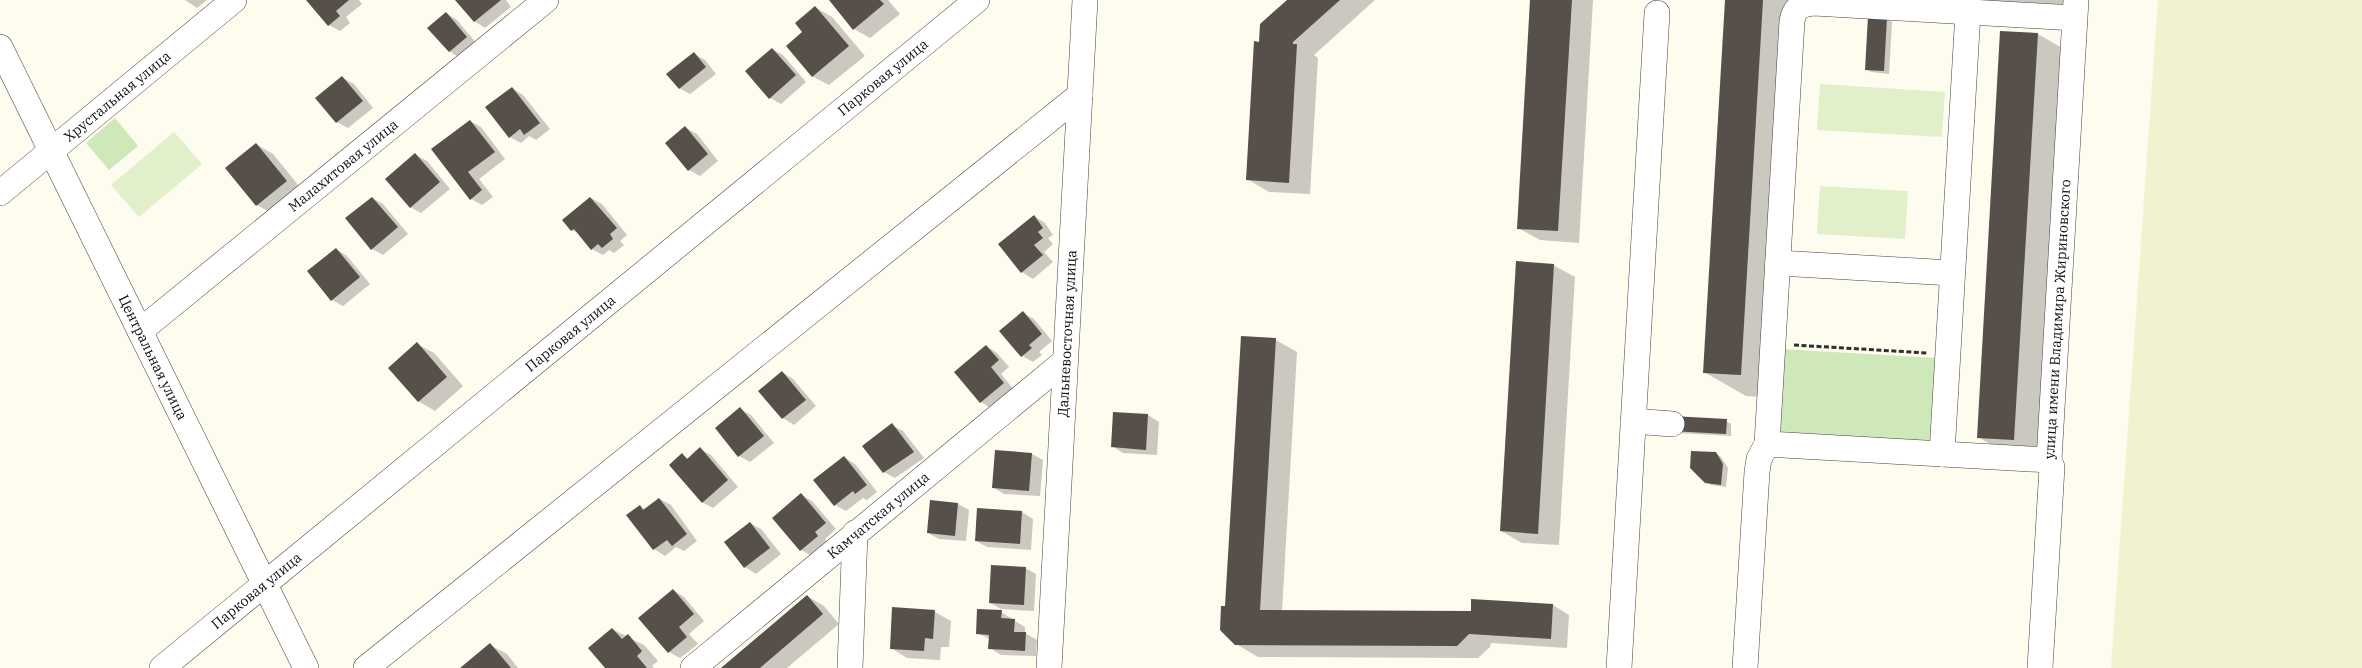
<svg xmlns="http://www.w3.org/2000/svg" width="2362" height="668" font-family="'IBM Plex Serif',serif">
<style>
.farmland{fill:#f3f2d0}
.green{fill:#cfe8b9}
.pitch{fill:#e1efcb}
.shadow{fill:#0003}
.building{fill:#564f4a}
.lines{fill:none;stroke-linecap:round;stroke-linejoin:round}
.minor-casing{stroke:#404040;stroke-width:26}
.path{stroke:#2f2f2f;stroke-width:3;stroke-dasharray:5 2.5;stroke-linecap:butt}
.minor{stroke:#fff;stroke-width:25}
.labels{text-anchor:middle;stroke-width:5;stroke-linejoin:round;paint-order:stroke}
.street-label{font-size:14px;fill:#0d0d0d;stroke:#fff}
</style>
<rect width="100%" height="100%" fill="#fefcef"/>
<polygon class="farmland" points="2158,0 2362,0 2362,668 2111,668"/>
<g class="green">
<polygon points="115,118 138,146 109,170 86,143"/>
<polygon points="1782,349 1937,358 1932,441 1777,432"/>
</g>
<g class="pitch">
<polygon points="1820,84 1945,92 1942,137 1817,130"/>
<polygon points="174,132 202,164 139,217 111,185"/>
<polygon points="1820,186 1908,191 1905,239 1817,234"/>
</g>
<g class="shadow">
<polygon points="185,0 207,0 197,8"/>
<polygon points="308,0 359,0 362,4 346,17 350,23 340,31 329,25"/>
<polygon points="457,0 506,0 511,7 485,28 474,21"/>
<polygon points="831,0 888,0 900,14 870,38 854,29"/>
<polygon points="1289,0 1375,0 1314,55 1318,58 1310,194 1269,192 1247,179 1260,43"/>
<polygon points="1532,0 1593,0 1579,243 1540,240 1518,228"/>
<polygon points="1726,0 1805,0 1782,398 1746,396 1704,372"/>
<polygon points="1981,0 2088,0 2088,6"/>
<polygon points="815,7 832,17 865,56 829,85 812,76 804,32"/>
<polygon points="446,13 457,20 477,44 460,58 449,51"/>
<polygon points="1887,19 1892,22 1889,74 1871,72 1866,69"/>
<polygon points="2001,32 2038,34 2081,59 2057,464 2021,462 1978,437"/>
<polygon points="772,49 783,55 806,82 781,104 770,98"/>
<polygon points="694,54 705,60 716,74 690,94 679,88"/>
<polygon points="343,78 354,84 373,108 348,128 337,122"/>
<polygon points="512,88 523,95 550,129 536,140 529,136 521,143 510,137"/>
<polygon points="470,121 481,127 505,159 479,179 493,197 482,205 471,199 433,149"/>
<polygon points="686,128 697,134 718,161 700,176 689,170"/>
<polygon points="256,144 273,154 303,191 273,214 257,205"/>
<polygon points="416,155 427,161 450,189 421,213 410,207"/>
<polygon points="372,198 383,204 408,234 383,255 372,249"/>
<polygon points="591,198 602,204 627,235 620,241 624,245 614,253 609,250 603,255 592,249 580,234 572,230"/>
<polygon points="1034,216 1045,223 1053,235 1048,238 1053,244 1044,252 1053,262 1033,279 1022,272 999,244"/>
<polygon points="336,249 347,256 370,284 343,306 332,300"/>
<polygon points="1553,265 1575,277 1559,545 1522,543 1501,531"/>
<polygon points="1023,313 1034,319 1052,341 1039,352 1042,355 1033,362 1022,356"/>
<polygon points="1276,340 1297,352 1282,611 1472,612 1553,605 1569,615 1567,648 1491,643 1490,647 1478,658 1258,657 1236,644 1226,608"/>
<polygon points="417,344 434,353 463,386 435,411 418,401"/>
<polygon points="986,346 997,353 1009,367 1001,374 1014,390 992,409 981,402 956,372"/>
<polygon points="782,372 793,379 816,406 794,425 783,418 760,391"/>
<polygon points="740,409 751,415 774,443 750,462 739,456"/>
<polygon points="1148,415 1159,422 1157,455 1123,453 1112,446"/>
<polygon points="1726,421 1731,424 1731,436 1678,433 1673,430"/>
<polygon points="892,425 903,431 924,458 895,478 884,472"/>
<polygon points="700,449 711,455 738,487 713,508 702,502 682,455 689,459"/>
<polygon points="996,451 1032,454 1043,460 1040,496 1004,494 993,487"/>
<polygon points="1716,454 1721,457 1728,468 1726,487 1711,485 1706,482"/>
<polygon points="844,457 855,464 877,492 867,500 863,498 846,511 835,505"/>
<polygon points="801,495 812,501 836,529 825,539 828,542 812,556 801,550"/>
<polygon points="660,499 671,505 697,541 684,551 676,547 665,556 654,549 640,506 646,510"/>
<polygon points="931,502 958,504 969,510 966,541 939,539 928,533"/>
<polygon points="1022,512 1033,519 1031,550 987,547 976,541"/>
<polygon points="750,523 761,529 781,554 756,574 745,567"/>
<polygon points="1025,568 1036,574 1034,611 1001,609 990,603"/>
<polygon points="673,590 684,597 704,621 689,634 698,644 680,658 669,652"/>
<polygon points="807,596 824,606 839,624 787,668 723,668"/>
<polygon points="935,612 951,621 949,647 941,647 940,660 907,658 891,648"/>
<polygon points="1001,612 1025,627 1025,633 1037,640 1036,656 1001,655 990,648 990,639 977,633"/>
<polygon points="612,629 644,645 658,661 652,666 654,668 606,668"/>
<polygon points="490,645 507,654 518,668 462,668"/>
</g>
<g class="building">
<polygon points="306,0 349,0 336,11 340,16 328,26"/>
<polygon points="455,0 501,0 474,22"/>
<polygon points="829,0 880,0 884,4 853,30"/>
<polygon points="1287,0 1340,0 1293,42 1293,44 1297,44 1289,183 1246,180 1254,41 1259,42 1260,24"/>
<polygon points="1530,0 1572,0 1558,231 1517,229"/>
<polygon points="1725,0 1763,0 1741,375 1703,373"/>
<polygon points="815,6 849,46 812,77 786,46 802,32 795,23"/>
<polygon points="446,12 467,37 449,52 427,28"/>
<polygon points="1868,16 1887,17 1884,71 1865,70"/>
<polygon points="2000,31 2038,33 2014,440 1977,438"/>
<polygon points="772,48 796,75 769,99 745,71"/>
<polygon points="694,52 706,67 679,89 666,74"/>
<polygon points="342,76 363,101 336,123 315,98"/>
<polygon points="512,87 540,123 524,135 520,129 509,138 485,107"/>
<polygon points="470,120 495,152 468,172 482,190 470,200 431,149"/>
<polygon points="685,126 708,154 688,171 665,143"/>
<polygon points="256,143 287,181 256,206 225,168"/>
<polygon points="415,153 440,182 410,208 385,179"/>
<polygon points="372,197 398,227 371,250 345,218"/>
<polygon points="590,197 617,228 610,234 613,239 602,248 598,244 591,250 574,229 571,231 562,220"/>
<polygon points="1034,215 1043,228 1038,232 1043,238 1034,245 1043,255 1021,273 998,244"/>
<polygon points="336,248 360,277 331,301 307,271"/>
<polygon points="1516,261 1554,264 1538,534 1500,531"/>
<polygon points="1023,311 1042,334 1029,345 1032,348 1021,357 999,331"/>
<polygon points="1241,336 1276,338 1260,610 1471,611 1471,599 1553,604 1551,639 1469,634 1457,646 1235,645 1220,630 1221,606 1225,606"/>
<polygon points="417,342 447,377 418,402 388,368"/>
<polygon points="986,345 999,360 991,367 1004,383 980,403 954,372"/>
<polygon points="782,371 806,400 782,419 758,391"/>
<polygon points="740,407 764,436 738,457 715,428"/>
<polygon points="1113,412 1148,414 1146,450 1111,447"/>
<polygon points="1672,416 1727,419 1726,434 1671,431"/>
<polygon points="892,423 914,452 883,473 862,446"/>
<polygon points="700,447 728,480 702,503 669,465 682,453 687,459"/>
<polygon points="995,450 1032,453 1029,491 992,488"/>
<polygon points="1691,451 1716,452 1723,464 1721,485 1705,483 1690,468"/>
<polygon points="844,456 867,485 855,494 853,491 834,506 813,480"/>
<polygon points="801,493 826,523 815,532 818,536 800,551 772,518"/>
<polygon points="659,498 687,534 672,546 667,540 653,550 626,515 640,505 643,510"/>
<polygon points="930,500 958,503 955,536 927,533"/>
<polygon points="977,508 1022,511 1020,544 975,541"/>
<polygon points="750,522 770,548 744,568 724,542"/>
<polygon points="991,565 1026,567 1024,605 989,603"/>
<polygon points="673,589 694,614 679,627 687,637 668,653 638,618"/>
<polygon points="807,595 823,614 760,668 721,668"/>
<polygon points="892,607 935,610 933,639 925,638 924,651 890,649"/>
<polygon points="977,609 1002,610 1001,618 1015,619 1014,632 1026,632 1025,651 988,649 989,635 976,634"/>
<polygon points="612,628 622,639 628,634 642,651 637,656 647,668 605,668 588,648"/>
<polygon points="490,643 511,668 460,668"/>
</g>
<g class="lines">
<defs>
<g id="minor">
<path id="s1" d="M0 47 306 668"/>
<path id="s2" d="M0 193 234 0"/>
<polyline points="1778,263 1952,273"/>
<path id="s3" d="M140 331 546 0"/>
<polyline points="1633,421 1672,424"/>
<polyline points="1942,454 1968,12"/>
<path d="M2049 460 1767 444 1792 21C1795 7 1800 5 1814 3L2074 18"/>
<path id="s4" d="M162 668 977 0"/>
<polyline points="366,668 1080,95"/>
<path id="s5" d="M693 668 1064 362"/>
<polyline points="850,668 855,533"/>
<path id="s6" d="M1049 668 1085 0"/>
<polyline points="1619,668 1657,13"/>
<polyline points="1745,668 1757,472 1759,459 1767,444"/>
<path id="s7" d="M2040 668 2052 467 2049 460 2076 0"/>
</g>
</defs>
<use href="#minor" class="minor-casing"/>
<polyline class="path" points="1794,345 1927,353"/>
<use href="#minor" class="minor"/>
</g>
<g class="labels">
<g class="street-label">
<text dy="5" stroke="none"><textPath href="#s4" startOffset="932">Парковая улица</textPath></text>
<text dy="5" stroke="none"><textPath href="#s2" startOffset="152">Хрустальная улица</textPath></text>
<text dy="5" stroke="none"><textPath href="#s3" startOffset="262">Малахитовая улица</textPath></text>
<text dy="5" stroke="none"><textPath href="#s7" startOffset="350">улица имени Владимира Жириновского</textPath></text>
<text dy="5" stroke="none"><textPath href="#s4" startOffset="528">Парковая улица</textPath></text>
<text dy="5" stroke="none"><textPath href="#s6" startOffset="335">Дальневосточная улица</textPath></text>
<text dy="5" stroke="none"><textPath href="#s1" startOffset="346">Центральная улица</textPath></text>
<text dy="5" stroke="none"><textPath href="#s5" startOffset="240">Камчатская улица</textPath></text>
<text dy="5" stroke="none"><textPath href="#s4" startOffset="122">Парковая улица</textPath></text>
</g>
</g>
</svg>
